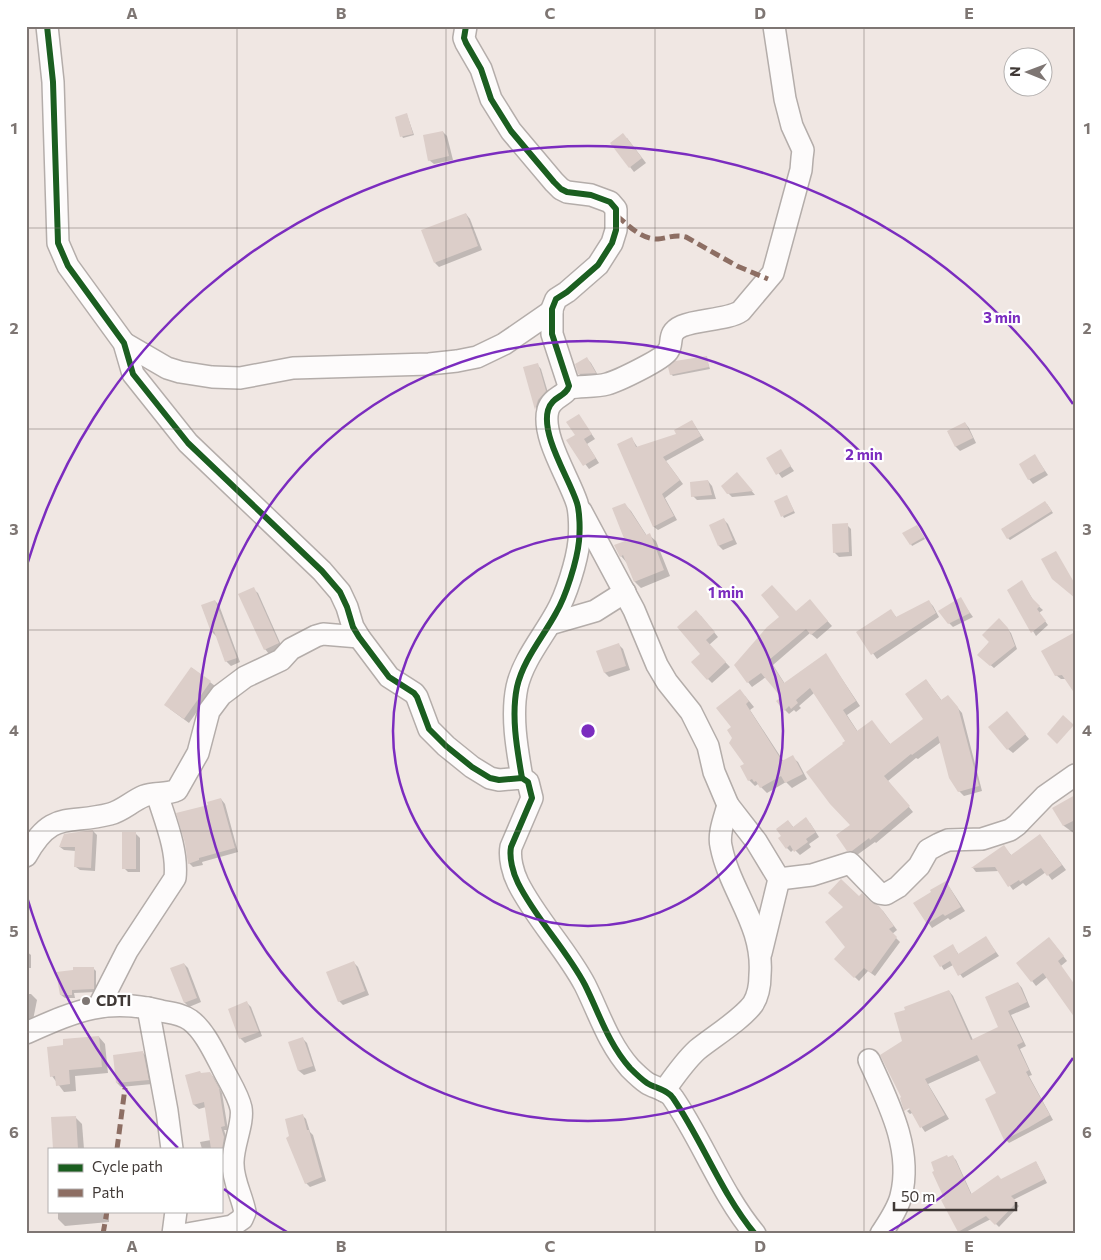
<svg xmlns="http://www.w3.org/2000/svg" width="1101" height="1260" font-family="Commissioner,sans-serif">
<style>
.shadow{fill:#0003}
.building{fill:#dccec9}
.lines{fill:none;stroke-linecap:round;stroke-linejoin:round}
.minor-casing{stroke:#b4adaa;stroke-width:24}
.minor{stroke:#fdfbfb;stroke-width:21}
.quiet{stroke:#8d6e63;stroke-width:5;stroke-dasharray:10 5;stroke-linecap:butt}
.cycleway-casing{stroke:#fff;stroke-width:9}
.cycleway{stroke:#1b5e20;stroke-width:6}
.grid{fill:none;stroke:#7e7673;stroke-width:1;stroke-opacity:0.55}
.ring{fill:none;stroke:#7b2cbf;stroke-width:2.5}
.poi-dot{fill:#7e7673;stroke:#fff;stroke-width:2}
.labels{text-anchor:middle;stroke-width:4.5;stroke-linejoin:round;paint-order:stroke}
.poi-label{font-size:15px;font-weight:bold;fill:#403936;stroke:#fff;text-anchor:start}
.centre{fill:#7b2cbf;stroke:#fff;stroke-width:2.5}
.ring-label{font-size:15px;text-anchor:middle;font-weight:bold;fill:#7b2cbf;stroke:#fff;stroke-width:4.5;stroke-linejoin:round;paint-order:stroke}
.neatline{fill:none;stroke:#7e7673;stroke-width:2}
.grid-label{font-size:16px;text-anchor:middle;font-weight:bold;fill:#7e7673}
</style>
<rect width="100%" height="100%" fill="#f0e7e3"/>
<g class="shadow">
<polygon points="407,115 414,135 403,138 402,136"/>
<polygon points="443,132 447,136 453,160 434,164 429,160"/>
<polygon points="627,138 646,163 634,172 611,143"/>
<polygon points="466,214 470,219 482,250 439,267 435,263"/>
<polygon points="706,357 710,369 673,376 671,374"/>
<polygon points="587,359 591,363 599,377 584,378 579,374"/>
<polygon points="537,364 541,369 549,396 540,413 537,410 524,368"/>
<polygon points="579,416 595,439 587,444 599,463 589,469 568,441 576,435"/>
<polygon points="692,421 704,440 666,461 683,484 665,498 677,520 658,530 654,527 619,445 632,439 638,448 678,435"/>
<polygon points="965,423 969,428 976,443 960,451 956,447 948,432"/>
<polygon points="780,451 794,471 782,478 768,459"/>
<polygon points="1035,456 1048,475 1033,484 1029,479"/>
<polygon points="741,478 755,495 732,497 728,493"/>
<polygon points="708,481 712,486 716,499 697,500 693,496"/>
<polygon points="787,497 795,513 784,518 776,502"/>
<polygon points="1047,504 1053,513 1010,540 1008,538 1002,529"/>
<polygon points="625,505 631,511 647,536 649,535 656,541 670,576 641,588 635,582 627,563 621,556 626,541"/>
<polygon points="724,520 728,524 737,544 723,550 719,546"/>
<polygon points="847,525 851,529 852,556 839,557 834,552"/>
<polygon points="918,528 925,539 912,546 911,544"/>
<polygon points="1022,582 1035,603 1043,610 1039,613 1048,625 1036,636 1008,590"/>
<polygon points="253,589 258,593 282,647 269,654 265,649"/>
<polygon points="960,599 973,617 953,627 949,623"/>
<polygon points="215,601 219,605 240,662 231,666 226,661 217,637 212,632 202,606"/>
<polygon points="929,602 933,606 939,617 877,659 858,632 891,611 897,618"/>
<polygon points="814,606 832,626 817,639 810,633 773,665 785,684 826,655 860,706 847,715 858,732 872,722 891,745 925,719 926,680 942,701 952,701 962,713 982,791 964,796 959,791 941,742 918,759 916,758 888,781 913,812 876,843 875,842 857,855 853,855 848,850 852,825 844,745 846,741 814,693 799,706 801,708 796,712 794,710 789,714 785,710 783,697 766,677 752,687 748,682 796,613"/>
<polygon points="701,616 718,637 709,645 730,667 712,683 708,679 702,654"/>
<polygon points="999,620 1011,633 1017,649 994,668 979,655 990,641"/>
<polygon points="618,644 623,649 630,670 609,677 605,673 598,652"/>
<polygon points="1043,652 1066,679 1061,679 1056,675"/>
<polygon points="192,668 215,686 189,723 170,709"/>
<polygon points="745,696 754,707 750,710 784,762 792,757 798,762 807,779 792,788 786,782 767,793 758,784 755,786 749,780 742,767 746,765 734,738 733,727"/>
<polygon points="1011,717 1029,739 1013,753 1008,749"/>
<polygon points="1075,797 1075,834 1064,826 1054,808"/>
<polygon points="221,799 225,804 238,852 202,862 203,865 193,867 189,863 210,805"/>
<polygon points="788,821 794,828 810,823 819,837 809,844 811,847 800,855 794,849 791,852 787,848"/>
<polygon points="93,831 97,835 95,871 80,870 76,867 76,851 64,850 60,847"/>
<polygon points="136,834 140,838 140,872 128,872 124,868"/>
<polygon points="1044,840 1066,870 1052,880 1046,872 1026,886 1023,883 1013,890 999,871 976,872 973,868 1004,847 1012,856"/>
<polygon points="946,882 965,911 950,920 948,918 932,928 915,904"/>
<polygon points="859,898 878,907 883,911 897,930 892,934 900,942 875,976 868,971 859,981 836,959 847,947"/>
<polygon points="986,938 999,956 963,978 953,965 944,970 935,956 953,946 959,955"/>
<polygon points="1053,943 1067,961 1036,986 1018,963"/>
<polygon points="26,951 31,955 31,968 26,968"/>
<polygon points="353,962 358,967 369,995 343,1005 339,1001"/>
<polygon points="184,964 188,968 201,1002 189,1007 184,1002"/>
<polygon points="93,968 96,971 96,992 74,993 75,998 65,998 61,995"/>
<polygon points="1018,983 1022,988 1030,1007 1011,1015 1026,1046 1020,1049 1032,1075 1029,1076 1053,1120 1009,1143 1005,1139 997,1093 981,1060 928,1084 949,1119 925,1132 912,1113 910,1114 907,1111 915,1106 906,1109 906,1110 903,1042 949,991 953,996 973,1040 1000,1027"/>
<polygon points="26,994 31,994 37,1000 32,1025 26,1028"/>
<polygon points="247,1003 251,1007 262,1036 245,1043 240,1038"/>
<polygon points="99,1037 105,1044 108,1073 75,1076 76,1091 64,1092 52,1076 64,1046"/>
<polygon points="303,1039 307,1043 316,1071 304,1075 299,1071 290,1043"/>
<polygon points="143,1053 147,1057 152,1084 121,1087 117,1083"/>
<polygon points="210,1073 214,1078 222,1093 228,1130 224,1130 228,1142 225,1176 221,1177 221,1149 202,1149 200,1142 211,1140 206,1107 199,1109 194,1105 187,1076"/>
<polygon points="302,1115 306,1119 310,1132 313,1135 326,1181 310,1187 306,1183 291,1137"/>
<polygon points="75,1117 82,1124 84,1149 54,1149"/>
<polygon points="953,1157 956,1160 972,1195 1036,1162 1047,1183 1013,1200 1019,1206 999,1227 991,1219 962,1234 959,1231 946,1199 949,1158"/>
<polygon points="58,1211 109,1211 109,1222 65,1226 58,1219"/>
</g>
<g class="building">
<polygon points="407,113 413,134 400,137 395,117"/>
<polygon points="443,131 449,156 428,161 423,135"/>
<polygon points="623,133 642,158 629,168 610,143"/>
<polygon points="466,213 478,246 434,263 421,230"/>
<polygon points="707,356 709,367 670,375 668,367 675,361"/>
<polygon points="587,357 596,373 578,374 575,364"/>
<polygon points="538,363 546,391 538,400 535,410 523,367"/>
<polygon points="579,414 592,434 584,439 596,458 583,466 566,440 575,435 566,422"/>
<polygon points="692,420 701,436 663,457 680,480 662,494 674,516 653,527 617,444 632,437 636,447 676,434 674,430"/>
<polygon points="965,422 973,438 955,447 947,431"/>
<polygon points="781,449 791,466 776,475 766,458"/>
<polygon points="1035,454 1045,471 1028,480 1019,464"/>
<polygon points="737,472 753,491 727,494 721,486"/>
<polygon points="708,480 712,495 691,497 690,482"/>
<polygon points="787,495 794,511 781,517 774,501"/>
<polygon points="1045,501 1052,511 1007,539 1001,529"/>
<polygon points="625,503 646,535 650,533 664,570 634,582 623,555 620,557 614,545 625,541 612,508"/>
<polygon points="724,518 733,540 718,546 709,525"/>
<polygon points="848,523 849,552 833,553 832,524"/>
<polygon points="917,525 924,537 910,545 902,533"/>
<polygon points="1056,551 1075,584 1075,598 1052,579 1041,559"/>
<polygon points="1022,580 1032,598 1040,606 1037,609 1046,621 1031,633 1007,590"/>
<polygon points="772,585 796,611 810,599 828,621 811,635 806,629 769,660 784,683 826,653 856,701 843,710 857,731 872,720 890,744 923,719 905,694 926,679 941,700 948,695 958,707 979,786 958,792 949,778 938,736 912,755 911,754 884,776 910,806 870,840 869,838 852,851 847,851 836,835 850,825 830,804 806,772 843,744 842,743 845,741 810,688 796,700 798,703 791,709 789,706 784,711 776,701 781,697 761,673 747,683 734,665 767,627 779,617 761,595"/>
<polygon points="254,587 279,643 264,650 238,594"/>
<polygon points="961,597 970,613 948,624 938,611"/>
<polygon points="215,600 237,658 225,662 214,631 211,632 201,605"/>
<polygon points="929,600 936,613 871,655 856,632 891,609 896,617"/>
<polygon points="696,610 715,632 706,640 726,662 707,680 691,662 700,654 677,627"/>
<polygon points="999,618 1008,628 1015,646 990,666 977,655 989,642 982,635"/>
<polygon points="1075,632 1075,694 1062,675 1055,676 1041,651"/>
<polygon points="619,643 626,666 604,673 596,651"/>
<polygon points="191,667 211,681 184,719 164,705"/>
<polygon points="740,689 749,701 746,704 782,761 793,755 803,774 785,783 781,776 760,788 756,781 754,782 752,779 748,781 740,766 744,764 729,743 732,738 727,730 731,727 716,708"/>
<polygon points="1007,711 1026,734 1007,750 988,727"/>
<polygon points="1063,715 1074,725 1057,744 1047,734"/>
<polygon points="1075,795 1075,820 1063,826 1052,808"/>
<polygon points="221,798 235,848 199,858 199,860 188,864 185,843 176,813 208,805 207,802"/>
<polygon points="806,817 816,832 806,839 808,842 794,852 790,845 786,849 778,838 781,836 776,829 788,820 793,827"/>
<polygon points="93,830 91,868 74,867 75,847 59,847 64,834"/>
<rect x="122" y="832" width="14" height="37"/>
<polygon points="1040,834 1062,865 1047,876 1041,868 1020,882 1019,880 1008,887 995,867 971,868 1004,845 1011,855"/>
<polygon points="841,879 859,896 862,893 871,902 879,906 894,926 889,929 897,937 871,973 864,968 854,978 834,959 845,947 825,922 843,907 828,893"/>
<polygon points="946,881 961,907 945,916 943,914 927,924 913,903 931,892 930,890"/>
<polygon points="986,936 996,952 958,976 950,961 940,967 933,956 953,944 958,954"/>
<polygon points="1049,937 1064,956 1058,961 1075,985 1075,1018 1043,973 1031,982 1016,963"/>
<polygon points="354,961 365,991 338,1002 326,972"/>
<polygon points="184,963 197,998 184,1003 170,968"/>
<polygon points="73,967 94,967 94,989 72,990 72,995 60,995 56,972 73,970"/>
<polygon points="1018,982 1027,1002 1008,1011 1023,1042 1017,1045 1029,1070 1026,1072 1050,1115 1028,1128 1004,1140 985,1099 996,1093 977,1055 925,1079 945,1115 920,1128 909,1108 904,1111 900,1098 901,1097 880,1055 902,1041 894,1013 905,1010 904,1007 949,990 971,1040 998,1027 985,997"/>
<polygon points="247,1001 259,1032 239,1039 228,1009"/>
<polygon points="99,1036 102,1067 69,1070 70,1084 56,1086 55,1076 50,1077 47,1047 63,1045 63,1039"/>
<polygon points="303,1037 313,1066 298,1071 288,1042"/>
<polygon points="143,1051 149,1080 116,1083 113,1055"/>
<polygon points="200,1071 201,1073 210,1072 219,1088 225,1126 221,1127 224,1137 222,1149 211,1149 204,1102 193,1105 185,1075"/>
<polygon points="303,1114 307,1130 309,1130 322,1177 305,1184 286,1138 289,1136 285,1119"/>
<polygon points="76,1116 78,1149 53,1149 51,1117"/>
<polygon points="947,1155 948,1157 953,1155 971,1194 998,1175 1001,1179 1036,1161 1045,1179 1011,1196 1017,1202 995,1225 986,1216 958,1232 941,1200 944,1198 932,1172 934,1171 931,1162"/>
</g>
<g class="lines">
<defs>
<g id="minor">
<path d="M47 26 53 82 58 243 68 266 124 343 133 374 188 443 322 571 340 592 347 607 353 627 359 637 389 677 414 693 417 697 429 729 446 746 472 767 490 778 499 780 522 778 528 782 532 798 511 847C509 858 513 873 518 883 536 919 566 949 585 985 599 1013 608 1043 630 1068 635 1073 641 1079 647 1083 655 1088 668 1090 673 1098 703 1142 721 1193 755 1234"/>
<path d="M466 26 464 38 466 43 481 69 491 99 511 131 554 182 561 189 567 192 591 195 610 202 616 209V230L612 243 598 265 567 292 556 299 552 309V334L569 386C566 397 552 396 548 410 541 436 569 478 577 503 580 513 580 531 579 541 577 561 566 596 556 613 543 637 523 660 517 687 511 716 517 749 522 778"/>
<polyline points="124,343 167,368 180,372 212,377 240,378 293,368 429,364 457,361 477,357 504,344 552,311"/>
<path d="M569 388C581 386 596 387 607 384 618 381 662 360 668 351 674 343 666 333 682 326 698 319 728 320 741 311L773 273 801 170 802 158 803 150 792 126 785 99 774 26"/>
<polyline points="581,511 634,610 657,665 667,682 691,712 708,746 714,772 728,805 756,841 779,879 761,953"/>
<polyline points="550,624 595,611 625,592"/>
<path d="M26 856C52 809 68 825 110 814 122 811 132 801 144 796 154 792 167 795 177 790L198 753 209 711 221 695 245 677 281 660 291 649 316 636 323 634 359 637"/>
<polyline points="779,879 812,875 850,863 879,893 886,894 898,887 919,866 928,850 939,844 948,840 982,839 1010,830 1017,825 1045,796 1075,775"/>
<path d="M99 1006 127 951 175 878C178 850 165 820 157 794"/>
<polyline points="148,1008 167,1111 172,1149"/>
<path d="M26 1033C76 1011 106 997 161 1011 171 1013 182 1014 190 1020 204 1030 214 1052 222 1067 228 1080 238 1094 241 1108 244 1123 232 1147 233 1164 233 1181 242 1196 245 1212L242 1219 232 1226 187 1234"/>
<path d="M869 1060C888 1102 913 1149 901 1196 898 1209 888 1223 881 1234"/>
<path d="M664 1091C674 1077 684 1062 697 1050 713 1037 741 1020 753 1004 758 996 760 984 760 975 764 925 730 892 721 846 718 833 725 817 728 805"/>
<polyline points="173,1234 176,1211"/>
</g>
</defs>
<use href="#minor" class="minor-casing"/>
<use href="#minor" class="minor"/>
<g class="quiet">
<path d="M617 216C628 225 642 240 658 239 668 238 675 234 686 237L737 266 768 279"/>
<polyline points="117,1149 125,1088"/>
<polyline points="103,1234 107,1211"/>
</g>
<defs>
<g id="cycleway">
<path d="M47 26 53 82 58 243 68 266 124 343 133 374 188 443 322 571 340 592 347 607 353 627 359 637 389 677 414 693 417 697 429 729 446 746 472 767 490 778 499 780 522 778 528 782 532 798 511 847C509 858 513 873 518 883 536 919 566 949 585 985 599 1013 608 1043 630 1068 635 1073 641 1079 647 1083 655 1088 668 1090 673 1098 703 1142 721 1193 755 1234"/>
<path d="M466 26 464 38 466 43 481 69 491 99 511 131 554 182 561 189 567 192 591 195 610 202 616 209V230L612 243 598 265 567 292 556 299 552 309V334L569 386C566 397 552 396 548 410 541 436 569 478 577 503 580 513 580 531 579 541 577 561 566 596 556 613 543 637 523 660 517 687 511 716 517 749 522 778"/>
</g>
</defs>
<use href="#cycleway" class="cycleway-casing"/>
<use href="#cycleway" class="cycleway"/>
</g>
<path class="grid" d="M237 26V1234M446 26V1234M655 26V1234M864 26V1234M26 228H1075M26 429H1075M26 630H1075M26 831H1075M26 1032H1075"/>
<g class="ring">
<circle cx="588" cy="731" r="195"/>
<circle cx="588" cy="731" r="390"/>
<path d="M1073 1058A585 585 0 0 1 889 1232M287 1232A585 585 0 0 1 224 1189M178 1148A585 585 0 0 1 27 897M27 565A585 585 0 0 1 1073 404"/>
</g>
<circle class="poi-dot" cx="86" cy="1001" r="5"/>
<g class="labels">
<g class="poi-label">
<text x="96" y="1006">CDTI</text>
</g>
</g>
<circle cx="588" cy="731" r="8" class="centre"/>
<g class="ring-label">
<text x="1002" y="323">3 min</text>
<text x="864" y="460">2 min</text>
<text x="726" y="598">1 min</text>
</g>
<rect width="1101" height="1260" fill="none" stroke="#ffffff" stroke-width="55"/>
<rect x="48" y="1148" width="175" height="65" fill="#ffffff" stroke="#b3b0af"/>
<rect x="58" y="1164" width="25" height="8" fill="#1b5e20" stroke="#b3b0af"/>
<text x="92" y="1172" font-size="15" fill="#403936">Cycle path</text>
<rect x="58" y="1189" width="25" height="8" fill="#8d6e63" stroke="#b3b0af"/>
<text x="92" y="1198" font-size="15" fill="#403936">Path</text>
<g transform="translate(1028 72) rotate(271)"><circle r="24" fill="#ffffff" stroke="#b3b0af"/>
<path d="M0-4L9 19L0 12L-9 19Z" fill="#7e7673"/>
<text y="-8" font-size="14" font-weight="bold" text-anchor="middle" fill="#403936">N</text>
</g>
<path d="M894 1202v8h122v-8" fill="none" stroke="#403936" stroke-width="2.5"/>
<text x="901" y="1202" font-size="15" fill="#403936" stroke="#ffffff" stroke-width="4" paint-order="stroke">50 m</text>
<rect x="28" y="28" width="1046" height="1204" class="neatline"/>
<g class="grid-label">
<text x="132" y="19">A</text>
<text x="341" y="19">B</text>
<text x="550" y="19">C</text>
<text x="760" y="19">D</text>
<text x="969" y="19">E</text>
<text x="14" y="134">1</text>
<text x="1087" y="134">1</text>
<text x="14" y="334">2</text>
<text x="1087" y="334">2</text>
<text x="14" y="535">3</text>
<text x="1087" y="535">3</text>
<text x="14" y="736">4</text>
<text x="1087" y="736">4</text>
<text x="14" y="937">5</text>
<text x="1087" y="937">5</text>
<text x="14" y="1138">6</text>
<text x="1087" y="1138">6</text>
<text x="132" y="1252">A</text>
<text x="341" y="1252">B</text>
<text x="550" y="1252">C</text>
<text x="760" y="1252">D</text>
<text x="969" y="1252">E</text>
</g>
</svg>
